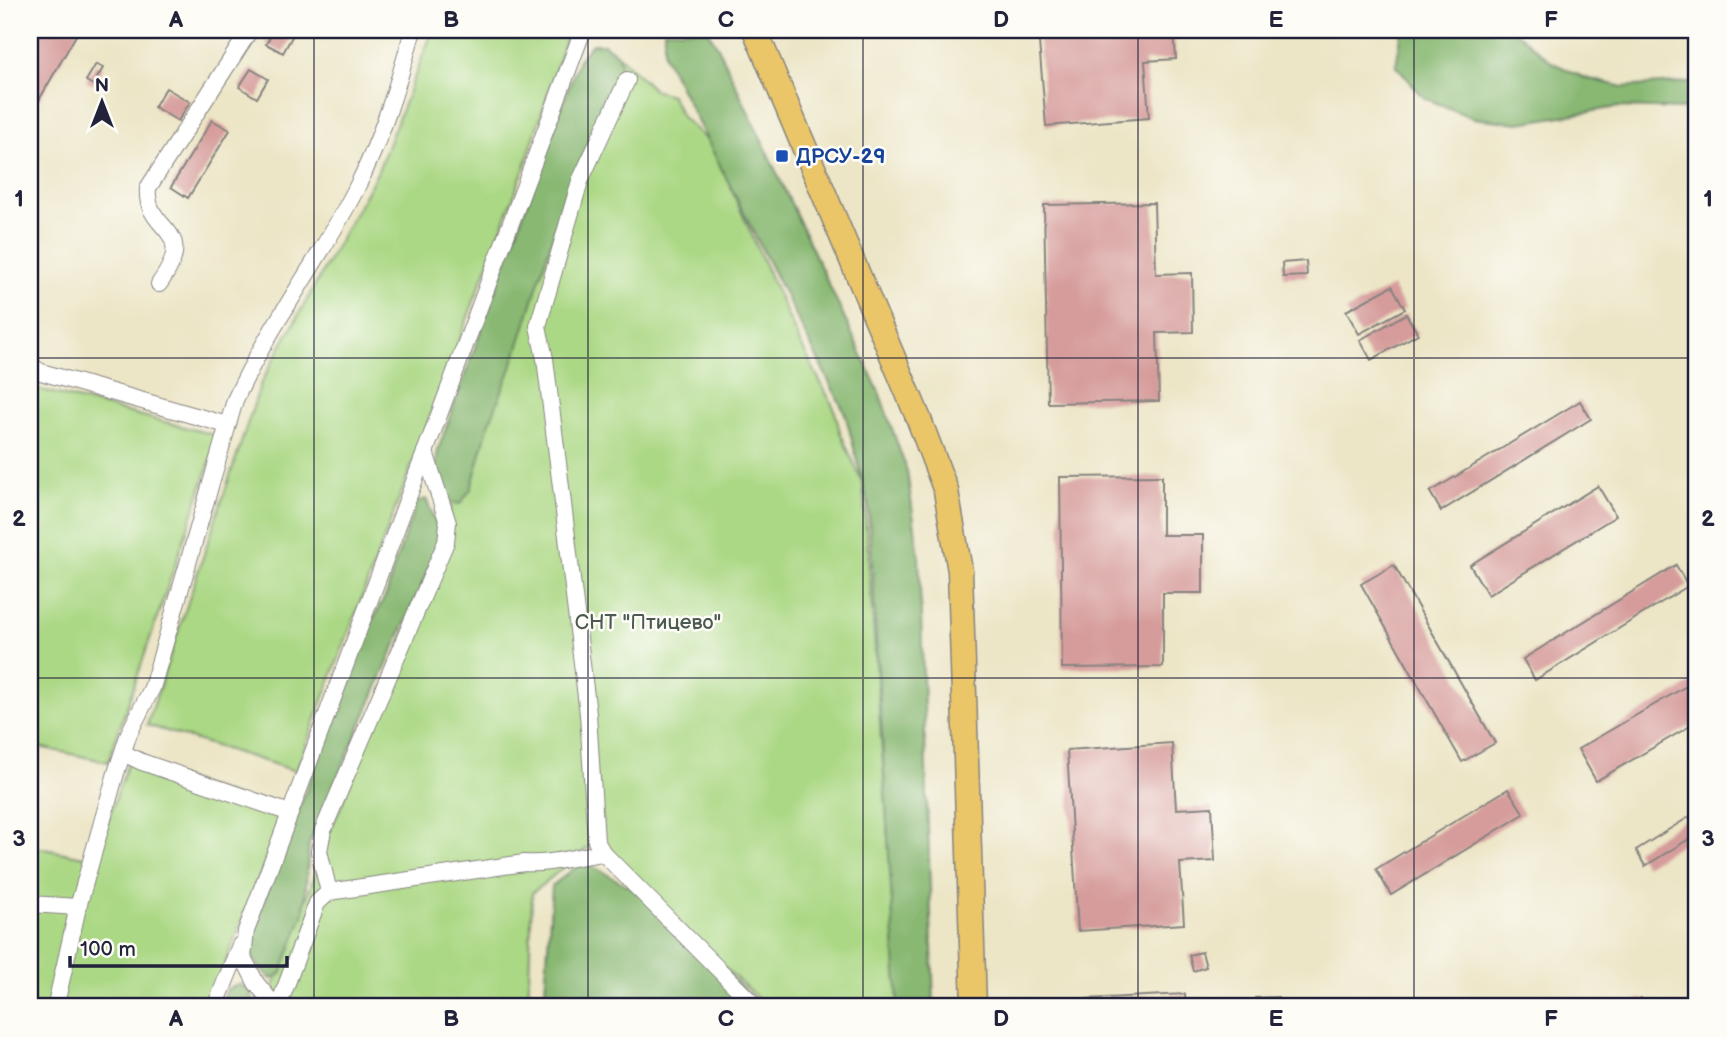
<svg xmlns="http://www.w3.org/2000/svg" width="1727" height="1037" font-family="'Balsamiq Sans',sans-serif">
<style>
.green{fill:#abd884;stroke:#667d60;stroke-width:2}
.forest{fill:#88b872;stroke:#556d56;stroke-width:2}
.building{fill:#d69c9b}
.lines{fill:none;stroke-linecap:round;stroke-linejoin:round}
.street-casing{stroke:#878480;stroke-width:18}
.primary-casing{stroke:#878480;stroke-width:27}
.street{stroke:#fff;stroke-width:16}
.primary{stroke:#eac669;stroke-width:24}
.grid{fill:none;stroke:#22223b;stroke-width:2;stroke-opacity:0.55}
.transit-dot{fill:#1a4fb4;stroke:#fdfcf7;stroke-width:2.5}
.labels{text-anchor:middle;stroke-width:5;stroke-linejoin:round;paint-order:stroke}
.transit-label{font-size:21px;font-weight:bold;fill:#164399;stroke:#fdfcf7;text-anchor:start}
.park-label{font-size:21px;fill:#4b5951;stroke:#fdfcf7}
.neatline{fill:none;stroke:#22223b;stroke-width:2.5}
.grid-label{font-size:23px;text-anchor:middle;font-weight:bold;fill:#22223b}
</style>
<rect width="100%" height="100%" fill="#fdfcf7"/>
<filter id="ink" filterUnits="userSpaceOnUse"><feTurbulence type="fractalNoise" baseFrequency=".0143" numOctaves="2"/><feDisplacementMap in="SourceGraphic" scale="14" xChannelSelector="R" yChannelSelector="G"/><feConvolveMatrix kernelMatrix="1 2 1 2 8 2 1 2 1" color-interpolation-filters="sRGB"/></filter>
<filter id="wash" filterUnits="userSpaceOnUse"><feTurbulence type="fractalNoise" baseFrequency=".00686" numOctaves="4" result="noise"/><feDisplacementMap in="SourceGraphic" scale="28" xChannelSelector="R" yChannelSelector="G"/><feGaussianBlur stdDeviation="1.57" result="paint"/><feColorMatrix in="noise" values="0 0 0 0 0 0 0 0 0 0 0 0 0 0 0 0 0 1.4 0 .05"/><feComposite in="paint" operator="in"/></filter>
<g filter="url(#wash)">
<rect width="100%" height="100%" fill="#ece5c6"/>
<g class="green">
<polygon points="433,30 568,30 524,169 296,771 147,725 261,383 377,173"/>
<polygon points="618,55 654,90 671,95 682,117 711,144 799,341 834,408 840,432 863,484 900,1007 767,1007 603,853 596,841 532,893 528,1007 266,1007 328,840 326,839 340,809"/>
<polygon points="30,387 219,436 108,762 30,745"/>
<polygon points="129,760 284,813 208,1007 30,1007 30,846 94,859"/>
</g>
<g class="forest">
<polygon points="664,30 707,30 718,47 879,392 907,471 919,556 934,1007 898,1007 868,503 845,413 664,55"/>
<polygon points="1402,30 1513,30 1553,63 1585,78 1623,87 1689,82 1697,89 1697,103 1685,109 1618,107 1519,123 1473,118 1424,98 1396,65"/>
<polygon points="592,44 604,44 618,55 621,69 563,203 516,355 488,427 471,489 460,504 447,502 435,469 438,450 579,59"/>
<path d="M426 499 439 530 436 552 309 843 304 913 281 974 271 979C252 962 247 955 253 930L366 632 387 593 395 563 417 502Z"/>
<polygon points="583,861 655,901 761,1007 544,1007 552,886"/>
<polygon points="239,984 250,990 255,1007 220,1007 227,989"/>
</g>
<g id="blocks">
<g class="building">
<polygon points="39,30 79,30 39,100 30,94 30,46"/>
<polygon points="274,30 288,30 294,33 283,53 266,44"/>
<polygon points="1038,30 1174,30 1176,59 1145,61 1149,118 1046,126"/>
<polygon points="96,64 103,68 93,85 86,81"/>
<polygon points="251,69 268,79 257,98 239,87"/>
<polygon points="166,88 190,102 178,121 154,107"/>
<polygon points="212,120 230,130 188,198 171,187"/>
<polygon points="1154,203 1156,274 1192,273 1193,332 1157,333 1159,401 1048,403 1044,205"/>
<polygon points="1306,261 1307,276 1283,277 1282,263"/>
<polygon points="1392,286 1405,309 1359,334 1346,311"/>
<polygon points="1406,314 1418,334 1371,360 1360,340"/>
<polygon points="1580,401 1591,419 1441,511 1430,492"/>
<polygon points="1162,476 1162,535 1203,535 1203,593 1163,593 1163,667 1062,668 1060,477"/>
<polygon points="1598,486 1616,516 1488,595 1470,565"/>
<polygon points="1394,565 1495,743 1462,762 1361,584"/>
<polygon points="1676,565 1688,586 1535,680 1523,659"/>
<polygon points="1697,680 1697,722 1596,781 1578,749"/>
<polygon points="1172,743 1176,809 1212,807 1215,861 1180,863 1184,924 1078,931 1067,750"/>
<polygon points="1508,789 1524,814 1391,895 1376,869"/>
<polygon points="1697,812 1697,834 1645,866 1636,850"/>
<polygon points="1202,952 1206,967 1193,971 1189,955"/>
<polygon points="1185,994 1186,1007 1087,1007 1086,999"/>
<polygon points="1278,997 1279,1007 1255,1007 1255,998"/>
<polygon points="1641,998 1647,1007 1626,1007"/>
</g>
</g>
</g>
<g filter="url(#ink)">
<use href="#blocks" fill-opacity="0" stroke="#878480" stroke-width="2"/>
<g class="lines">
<defs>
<g id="street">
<polyline points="627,80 580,181 538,326 545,359 562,495 588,714 596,841 603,853 756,1007"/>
<path d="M159 284C201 226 144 234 148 188L250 30"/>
<polyline points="30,365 41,372 227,425"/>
<polyline points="123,753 142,762 290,813"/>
<polyline points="329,892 319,851 323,830 446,542 448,523 425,452"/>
<polyline points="30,904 78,907"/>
<path d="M56 1004 78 907 116 773 129 733 152 688 235 400C268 327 318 263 355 191 381 140 398 85 413 30"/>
<polyline points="215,1007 240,945"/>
<polyline points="276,1007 256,983 243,957 246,931 583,30"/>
<path d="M278 1007 317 903 329 892 524 863C551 865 576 856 603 853"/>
</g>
<polyline id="primary" points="755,30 918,417 946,491 960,571 974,1007"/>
</defs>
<use href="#street" class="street-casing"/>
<use href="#primary" class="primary-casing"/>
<use href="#street" class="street"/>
<use href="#primary" class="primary"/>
</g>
</g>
<path class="grid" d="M314 30V1007M588 30V1007M863 30V1007M1138 30V1007M1414 30V1007M30 358H1697M30 678H1697"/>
<rect class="transit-dot" x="775" y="149" width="14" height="14" rx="3.5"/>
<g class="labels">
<g class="transit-label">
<text x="796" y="163">ДРСУ-29</text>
</g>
<g class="park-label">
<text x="648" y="629">СНТ "Птицево"</text>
</g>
</g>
<rect width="1727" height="1037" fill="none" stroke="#fdfcf7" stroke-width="77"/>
<g transform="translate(102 102)" stroke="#fdfcf7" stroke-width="5" paint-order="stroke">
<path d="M0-5L12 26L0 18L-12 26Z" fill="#22223b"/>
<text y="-10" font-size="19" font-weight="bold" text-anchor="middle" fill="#22223b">N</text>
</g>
<path d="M70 956v10h217v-10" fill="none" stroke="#22223b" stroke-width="3.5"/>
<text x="80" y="956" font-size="21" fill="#22223b" stroke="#fdfcf7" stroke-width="5" paint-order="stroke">100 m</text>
<rect x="38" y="38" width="1650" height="960" class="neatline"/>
<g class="grid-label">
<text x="176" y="27">A</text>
<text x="451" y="27">B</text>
<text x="726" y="27">C</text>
<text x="1001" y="27">D</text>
<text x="1276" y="27">E</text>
<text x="1551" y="27">F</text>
<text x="19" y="206">1</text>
<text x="1708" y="206">1</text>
<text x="19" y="526">2</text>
<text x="1708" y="526">2</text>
<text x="19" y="846">3</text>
<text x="1708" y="846">3</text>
<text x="176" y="1026">A</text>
<text x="451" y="1026">B</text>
<text x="726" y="1026">C</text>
<text x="1001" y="1026">D</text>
<text x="1276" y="1026">E</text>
<text x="1551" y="1026">F</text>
</g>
</svg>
